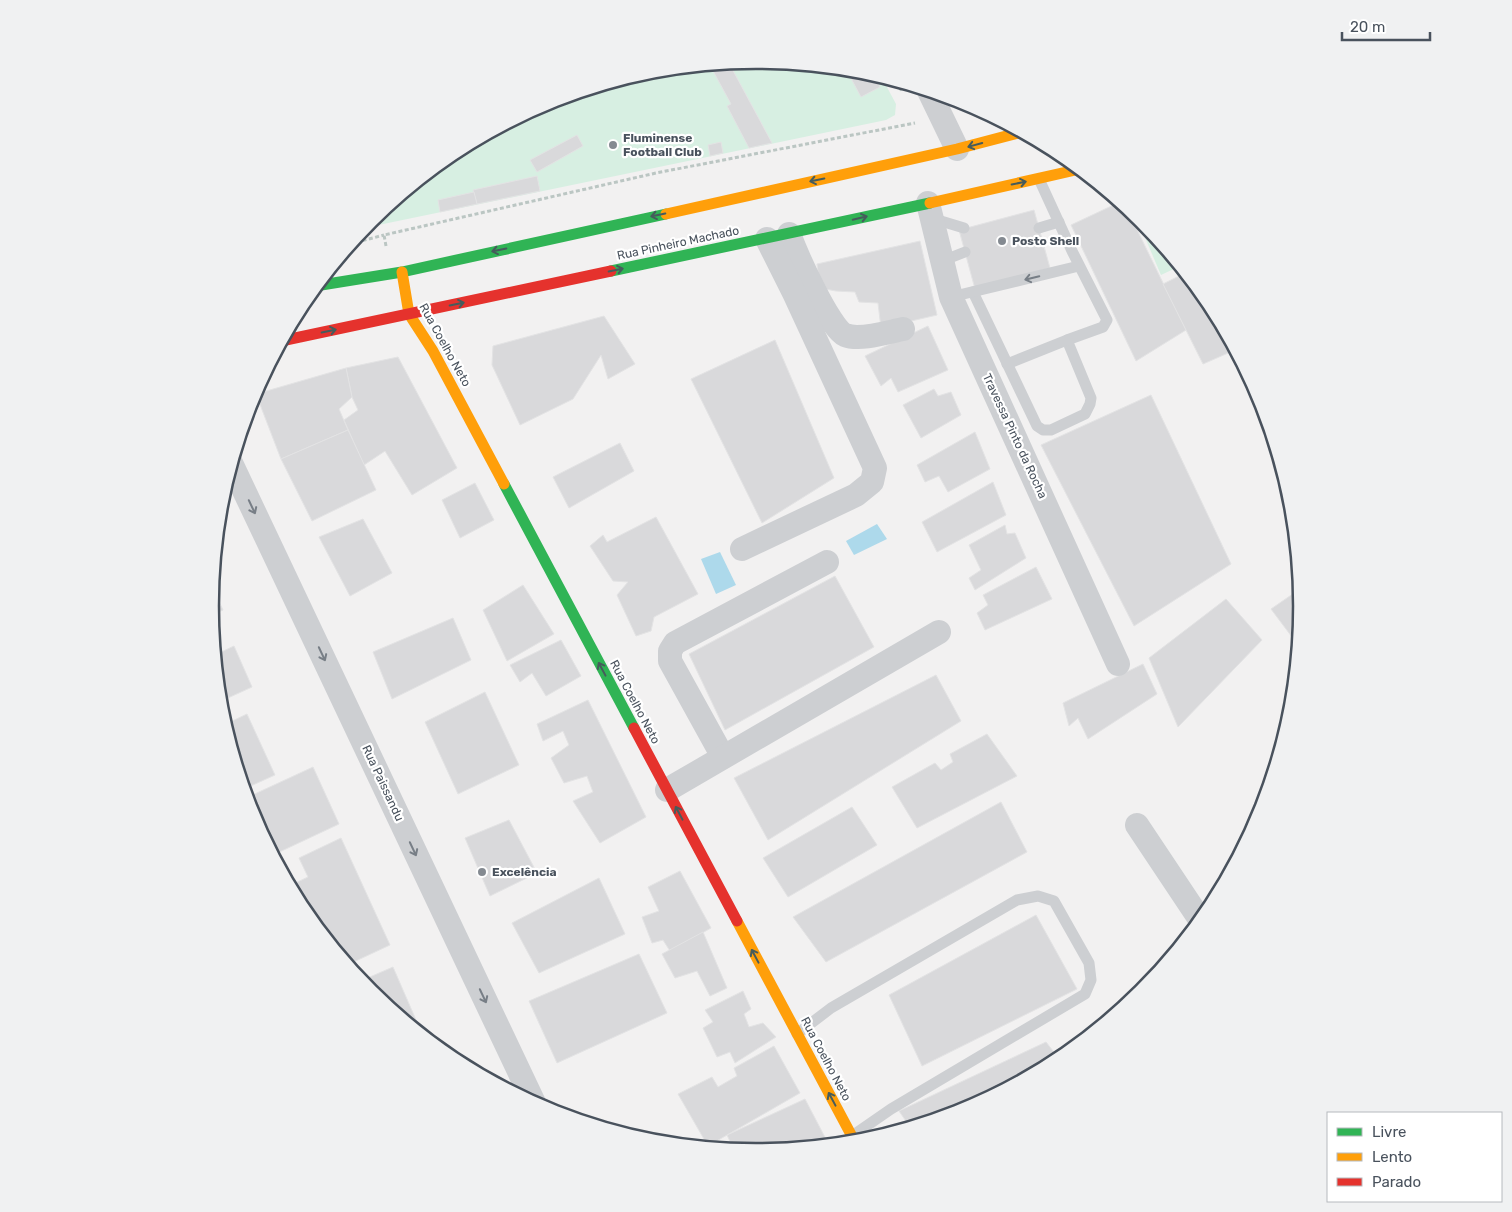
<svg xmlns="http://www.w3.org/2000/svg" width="1512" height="1212" font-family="Rubik,sans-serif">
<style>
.green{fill:#d7efe2}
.water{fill:#add9eb}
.building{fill:#d9d9db;stroke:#e3e3e4}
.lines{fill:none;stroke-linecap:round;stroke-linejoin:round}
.path{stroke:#bbc6c3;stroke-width:3;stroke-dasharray:4 2.5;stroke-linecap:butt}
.lane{stroke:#cdcfd2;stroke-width:11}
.street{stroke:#cdcfd2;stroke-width:24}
.fast{stroke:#30b455;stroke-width:11}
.slow{stroke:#ff9f0a;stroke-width:11}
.jam{stroke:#e5322d;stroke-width:11}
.oneway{stroke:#465c5c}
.oneway2{stroke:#777e86}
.poi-dot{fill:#848a91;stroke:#fff;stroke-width:2}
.labels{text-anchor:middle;stroke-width:4.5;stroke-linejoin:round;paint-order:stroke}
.poi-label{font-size:12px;font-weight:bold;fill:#49525d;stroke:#fff;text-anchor:start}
.street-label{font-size:12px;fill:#49525d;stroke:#fff}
.rim{fill:none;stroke:#49525d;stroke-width:2.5}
</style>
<rect width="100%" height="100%" fill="#f2f1f1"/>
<g class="green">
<polygon points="756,60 863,71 881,76 896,104 895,115 886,120 364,228 370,220 453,152 547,101 650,70"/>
<polygon points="1135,214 1142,220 1180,266 1161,275"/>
</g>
<g class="water">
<polygon points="877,524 887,539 854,555 846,541"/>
<polygon points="720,552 736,585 716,594 701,559"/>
</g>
<g class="building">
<polygon points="722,63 729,63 772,143 749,148 727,106 731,104 712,69"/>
<polygon points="846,69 863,71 873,74 880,87 861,97"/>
<polygon points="577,135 583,146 537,172 530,160"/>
<polygon points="721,142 723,153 710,156 708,145"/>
<polygon points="537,176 540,191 477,204 473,190"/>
<polygon points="474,192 477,204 440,212 438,200"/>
<polygon points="1120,202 1126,207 1186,330 1136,361 1071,225"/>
<polygon points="1034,210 1050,268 975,289 959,230"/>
<polygon points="920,241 937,315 881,328 878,303 859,302 855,292 836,291 820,288 817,264"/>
<polygon points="1185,273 1210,303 1235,350 1203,364 1163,284"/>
<polygon points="604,316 635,364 608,379 601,355 573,399 520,425 492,365 493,346"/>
<polygon points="928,326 948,370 898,392 891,378 881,386 865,356"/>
<polygon points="775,340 834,478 762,523 691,379"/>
<polygon points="398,357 457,468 412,495 385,451 364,465 344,420 358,410 352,397 346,368"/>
<polygon points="346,368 352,397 339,409 348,430 281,459 256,394"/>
<polygon points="934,389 938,396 951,392 961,415 921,438 903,405"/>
<polygon points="1151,395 1231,564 1134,626 1041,445"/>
<polygon points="348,430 376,490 312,521 281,459"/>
<polygon points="975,432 990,469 948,492 939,476 925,482 917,465"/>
<polygon points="620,443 634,471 569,508 553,477"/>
<polygon points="993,482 1006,515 937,552 922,522"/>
<polygon points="475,483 494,520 460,538 442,500"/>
<polygon points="656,517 698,594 654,617 651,631 636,636 617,595 628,582 613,581 590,546 603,535 607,542"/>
<polygon points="363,519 392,573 350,596 319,537"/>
<polygon points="1005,525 1007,534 1015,533 1026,558 975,590 969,578 981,570 969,545"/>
<polygon points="1036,567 1052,599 985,630 977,613 988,605 983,595"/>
<polygon points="835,576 874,647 725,730 689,654"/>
<polygon points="523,585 554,634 507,661 483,610"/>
<polygon points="212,587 223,610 211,615 210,606"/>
<polygon points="1300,589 1302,606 1298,645 1271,609"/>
<polygon points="1226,599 1262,640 1178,727 1149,658"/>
<polygon points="453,618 471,660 392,699 373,652"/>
<polygon points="561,640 581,676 546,696 532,673 520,682 510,665"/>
<polygon points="234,646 252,687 219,702 215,655"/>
<polygon points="1143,664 1157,694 1088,739 1078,718 1069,726 1063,703"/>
<polygon points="936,675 961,721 768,840 734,778"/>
<polygon points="485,692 519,765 458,794 425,722"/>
<polygon points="588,700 646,817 600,843 573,801 593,792 587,776 564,783 551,758 569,745 563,731 543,741 537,724"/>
<polygon points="247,714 275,775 244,789 224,725"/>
<polygon points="987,734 1017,776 917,828 892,787 935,763 941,770 953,762 950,754"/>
<polygon points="313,767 339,824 273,855 251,815 246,798"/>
<polygon points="1001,802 1027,852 826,962 793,917"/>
<polygon points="852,807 877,845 788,897 763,858"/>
<polygon points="509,820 537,873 490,896 465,838"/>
<polygon points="341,838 390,945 347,965 302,909 289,886 308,877 299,858"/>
<polygon points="680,871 711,928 670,951 663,940 652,943 642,917 659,911 648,887"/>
<polygon points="599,878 625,934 539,973 512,923"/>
<polygon points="1036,915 1077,989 922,1066 889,995"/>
<polygon points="703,932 727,988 710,996 697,971 675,978 662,954"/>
<polygon points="639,954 667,1013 557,1063 529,1001"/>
<polygon points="393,967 423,1036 370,992 363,980"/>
<polygon points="743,991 751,1009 744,1014 749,1027 763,1023 776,1037 735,1063 730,1052 717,1057 703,1028 713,1022 705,1010"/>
<polygon points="1046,1042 1060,1060 965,1111 910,1127 899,1111"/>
<polygon points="774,1046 800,1093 708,1146 678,1094 712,1077 718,1087 737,1076 734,1068"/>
<polygon points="805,1099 829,1145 756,1152 734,1150 727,1135"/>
</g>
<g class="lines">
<g class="path">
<polyline points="897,81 902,92"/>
<polyline points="350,244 384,235"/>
<polyline points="386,246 384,235 656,173 915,123"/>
</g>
<g class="lane">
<polyline points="931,218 964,228"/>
<polyline points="1039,228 1059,222"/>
<polyline points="942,261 965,252"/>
<polyline points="973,292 1037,426 1043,430 1051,430 1085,414 1090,404 1091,398 1067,340 1103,327 1107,320 1072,251 1039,179"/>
<polyline points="951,297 1079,266"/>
<polyline points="1007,364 1067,340"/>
<polyline points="797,1034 831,1008 1017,900 1038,896 1054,901 1089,963 1091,980 1085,994 891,1109 852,1136"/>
</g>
<g class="street">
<polyline points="929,91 957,149"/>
<polyline points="928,203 951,297 1118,664"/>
<path d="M789 234C796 253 829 328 845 335 860 341 888 332 903 329"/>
<polyline points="231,463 534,1103"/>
<polyline points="742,549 856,495 872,482 875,468 795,295 767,239"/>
<polyline points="723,757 670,661 670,651 675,643 827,562"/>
<polyline points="667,790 939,632"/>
<polyline points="1137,825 1201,921"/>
</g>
<g class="fast">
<polyline points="611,271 930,203"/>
<polyline points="315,286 402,272 666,214"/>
<polyline points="504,484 634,728"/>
</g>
<g class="slow">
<polyline points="930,203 1080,169"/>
<polyline points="666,214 957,149 1022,132"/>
<polyline points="402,272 409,314 433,351 504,484"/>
<polyline points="737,921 855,1142"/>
</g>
<g class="jam">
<polyline points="281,341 611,271"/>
<polyline points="634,728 737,921"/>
</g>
</g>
<defs><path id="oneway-shaft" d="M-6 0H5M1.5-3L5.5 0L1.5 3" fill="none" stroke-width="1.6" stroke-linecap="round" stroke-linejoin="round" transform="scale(1.25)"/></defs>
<g class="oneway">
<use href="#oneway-shaft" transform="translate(975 145) rotate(165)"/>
<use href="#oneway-shaft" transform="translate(817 180) rotate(168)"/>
<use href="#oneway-shaft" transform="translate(1019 183) rotate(-12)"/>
<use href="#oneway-shaft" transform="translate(658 215) rotate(168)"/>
<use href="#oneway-shaft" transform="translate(860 218) rotate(-13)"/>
<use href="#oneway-shaft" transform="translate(499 250) rotate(168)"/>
<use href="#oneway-shaft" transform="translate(616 270) rotate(-12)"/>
<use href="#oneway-shaft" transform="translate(457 304) rotate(-12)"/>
<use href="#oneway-shaft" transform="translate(329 331) rotate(-12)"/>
<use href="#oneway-shaft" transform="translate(602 669) rotate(-118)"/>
<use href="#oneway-shaft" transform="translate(679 813) rotate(-118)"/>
<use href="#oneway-shaft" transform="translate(755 956) rotate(-118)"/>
<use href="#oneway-shaft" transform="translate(832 1099) rotate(-118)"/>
</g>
<g class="oneway2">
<use href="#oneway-shaft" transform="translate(1032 278) rotate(166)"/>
<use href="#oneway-shaft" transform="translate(252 507) rotate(65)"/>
<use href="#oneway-shaft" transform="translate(322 654) rotate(65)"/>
<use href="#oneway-shaft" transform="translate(413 849) rotate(65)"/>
<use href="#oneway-shaft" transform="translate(483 996) rotate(65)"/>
</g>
<g class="poi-dot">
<circle cx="613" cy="145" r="5"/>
<circle cx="1002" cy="241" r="5"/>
<circle cx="482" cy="872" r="5"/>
</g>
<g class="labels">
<g class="poi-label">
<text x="623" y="142">Fluminense<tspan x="623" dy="14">Football Club</tspan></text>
<text x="1012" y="245">Posto Shell</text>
<text x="492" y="876">Excelência</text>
</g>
<g class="street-label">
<text transform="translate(678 243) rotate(-12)" y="4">Rua Pinheiro Machado</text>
<text transform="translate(445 345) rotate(61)" y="4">Rua Coelho Neto</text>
<text transform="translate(1015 436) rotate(65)" y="4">Travessa Pinto da Rocha</text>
<text transform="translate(635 702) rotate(62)" y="4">Rua Coelho Neto</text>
<text transform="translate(383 783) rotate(65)" y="4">Rua Paissandu</text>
<text transform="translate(826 1059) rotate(62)" y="4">Rua Coelho Neto</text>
</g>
</g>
<path d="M0 0H1512V1212H0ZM219 606a537 537 0 1 1 1074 0a537 537 0 1 1-1074 0Z" fill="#f0f1f2" fill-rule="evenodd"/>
<path class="rim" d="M219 606a537 537 0 1 1 1074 0a537 537 0 1 1-1074 0Z"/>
<rect x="1327" y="1112" width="175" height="90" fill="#ffffff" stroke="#b6babe"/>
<rect x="1337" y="1128" width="25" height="8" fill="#30b455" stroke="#b6babe"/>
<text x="1372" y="1137" font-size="15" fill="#49525d">Livre</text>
<rect x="1337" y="1153" width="25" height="8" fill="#ff9f0a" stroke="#b6babe"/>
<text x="1372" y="1162" font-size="15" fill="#49525d">Lento</text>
<rect x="1337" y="1178" width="25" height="8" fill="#e5322d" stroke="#b6babe"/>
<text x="1372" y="1187" font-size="15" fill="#49525d">Parado</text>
<path d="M1342 32v8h88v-8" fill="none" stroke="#49525d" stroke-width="2.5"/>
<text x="1350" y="32" font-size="15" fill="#49525d" stroke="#ffffff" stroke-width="4" paint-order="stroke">20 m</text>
</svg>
